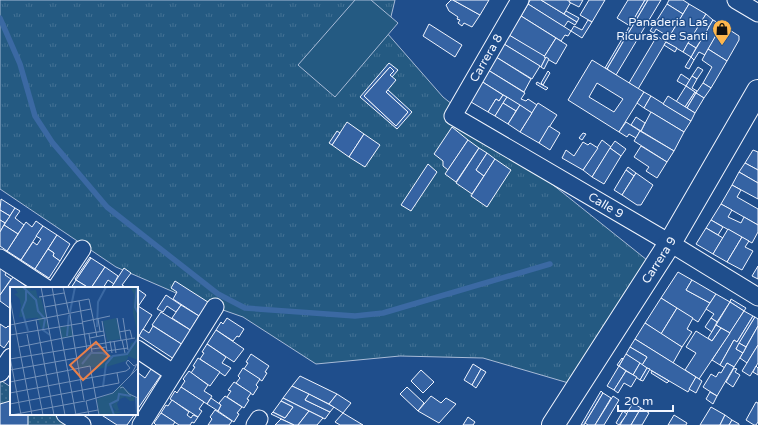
<svg xmlns="http://www.w3.org/2000/svg" width="758" height="425" font-family="'Varela Round',sans-serif">
<style>
.grass{fill:url(#grass-tufts);stroke:#a8bbd7}
.park{fill:url(#park-dots);stroke:#a8bbd7}
.pitch{fill:#245a82;stroke:#a8bbd7}
.lines{fill:none;stroke-linecap:round;stroke-linejoin:round}
.stream{stroke:#3b69a3;stroke-width:5.5}
.building{fill:#3563a3;stroke:#f2f6ff;fill-rule:evenodd}
.minor-casing{stroke:#f2f6ff;stroke-width:19}
.secondary-casing{stroke:#f2f6ff;stroke-width:24}
.minor{stroke:#1f4e8c;stroke-width:17}
.secondary{stroke:#1f4e8c;stroke-width:22}
.labels{text-anchor:middle;stroke-width:3;stroke-linejoin:round;paint-order:stroke}
.poi-label{font-size:12px;fill:#f2f6ff;stroke:#1f4e8c;text-anchor:end}
.street-label{font-size:12px;fill:#f2f6ff;stroke:#1f4e8c}
.inset-river{fill:none;stroke:#3b69a3;stroke-width:2}
.inset-road{fill:none;stroke:#7391ba;stroke-width:1}
.view{fill:#ea8049;fill-opacity:0.15;stroke:#ea8049;stroke-width:2}
.inset-edge{fill:none;stroke:#f2f6ff;stroke-width:2}
</style>
<defs>
<pattern id="grass-tufts" width="24" height="20" patternUnits="userSpaceOnUse"><rect width="24" height="20" fill="#245a82"/><path d="M3 7l-1-3M5 7V3M7 7l1-3M15 17l-1-3M17 17v-4M19 17l1-3" fill="none" stroke="#447295"/></pattern>
<pattern id="park-dots" width="8" height="8" patternUnits="userSpaceOnUse"><rect width="8" height="8" fill="#245a82"/><path d="M2 2h.1M6 6h.1" fill="none" stroke="#447295" stroke-width="1.8" stroke-linecap="round"/></pattern>
</defs>
<rect width="100%" height="100%" fill="#1f4e8c"/>
<polygon class="grass" points="0,0 395,0 387,33 443,97 647,260 572,384 483,358 400,356 316,364 243,317 183,296 116,267 0,189"/>
<polygon class="park" points="0,380 11,387 11,414 53,414 70,425 0,425"/>
<polygon class="pitch" points="355,0 371,0 398,23 335,97 298,65"/>
<g class="lines">
<polyline class="stream" points="0,18 20,64 35,116 52,142 107,207 218,294 245,308 355,316 383,313 550,264"/>
</g>
<g class="building">
<polygon points="451,0 453,0 480,15 472,27 464,23 462,26 458,23 460,20 457,19 458,17 449,11 446,5"/>
<polygon points="453,0 489,0 480,15"/>
<polygon points="530,0 541,0 577,22 575,25 568,21 564,27 528,4"/>
<polygon points="541,0 567,0 571,2 564,14"/>
<polygon points="570,0 583,0 579,7 569,2"/>
<polygon points="589,0 605,0 592,22 580,15"/>
<polygon points="628,0 645,0 630,26 617,18"/>
<polygon points="645,0 648,0 607,69 605,68"/>
<polygon points="648,0 661,0 616,75 607,69"/>
<polygon points="669,0 683,0 689,4 683,14 667,4"/>
<polygon points="528,4 571,31 568,36 565,35 561,41 521,16"/>
<polygon points="667,4 683,14 669,37 656,29 654,33 650,31"/>
<polygon points="689,4 706,14 683,52 666,42"/>
<polygon points="566,11 579,18 577,22 564,14"/>
<polygon points="706,14 713,20 709,27 701,22"/>
<polygon points="521,16 556,38 544,57 509,35"/>
<polygon points="588,20 592,22 582,38 571,31 574,26 582,30"/>
<polygon points="713,20 722,25 705,55 699,52 694,60 691,57"/>
<polygon points="701,22 709,27 696,48 688,43"/>
<polygon points="429,24 462,45 455,57 423,36"/>
<polygon points="722,25 739,36 739,40 727,61 708,49"/>
<polygon points="509,35 546,57 541,67 504,44"/>
<polygon points="657,36 666,42 638,89 629,83"/>
<polygon points="556,38 567,45 556,64 544,57"/>
<polygon points="666,42 677,48 675,52 664,45"/>
<polygon points="688,43 696,48 691,57 683,52"/>
<polygon points="504,44 540,66 532,79 496,57"/>
<polygon points="708,49 727,61 711,88 703,83 712,67 702,60"/>
<polygon points="496,57 531,79 524,92 488,70"/>
<polygon points="546,57 549,59 544,69 541,67"/>
<polygon points="691,57 694,60 689,69 685,67"/>
<path d="M592 60 644 92 619 132 568 100ZM597 83 623 99 614 112 589 97Z"/>
<polygon points="389,63 398,70 392,77 390,75 394,71 390,67 364,96 396,126 408,112 386,92 388,90 412,112 397,129 360,97"/>
<polygon points="390,67 394,71 390,75 396,80 386,92 408,112 396,126 364,96"/>
<polygon points="698,67 703,70 697,79 692,76"/>
<polygon points="488,70 525,93 521,99 526,101 528,99 537,105 532,113 481,81"/>
<polygon points="548,71 550,73 543,85 541,83"/>
<polygon points="681,74 690,80 686,86 677,81"/>
<polygon points="692,76 697,79 692,88 697,91 696,93 686,86"/>
<polygon points="481,81 503,95 499,101 496,99 488,112 471,102 470,99"/>
<polygon points="537,82 548,88 546,90 536,84"/>
<polygon points="703,83 711,88 704,98 696,93"/>
<polygon points="686,86 695,92 685,107 676,102"/>
<polygon points="644,92 651,96 644,108 637,103"/>
<polygon points="695,92 696,93 687,108 685,107"/>
<polygon points="696,93 704,98 695,113 687,108"/>
<polygon points="503,95 507,97 495,116 488,112 496,99 499,101"/>
<polygon points="651,96 691,121 684,132 644,108"/>
<polygon points="668,96 695,113 691,121 663,104"/>
<polygon points="507,97 520,105 516,111 503,103"/>
<polygon points="503,103 516,111 508,124 495,116"/>
<polygon points="538,103 557,115 539,143 520,132"/>
<polygon points="520,105 532,113 520,132 508,124"/>
<polygon points="651,112 684,132 674,151 641,131"/>
<polygon points="636,117 645,123 641,131 631,125"/>
<polygon points="347,122 364,134 349,157 332,145"/>
<polygon points="626,122 640,131 636,138 629,134 627,137 619,132"/>
<polygon points="549,126 560,133 550,150 539,143"/>
<polygon points="452,127 468,140 448,170 443,166 443,161 434,154"/>
<polygon points="337,131 340,133 332,145 329,143"/>
<polygon points="640,131 674,151 667,162 634,141"/>
<polygon points="583,133 586,134 582,140 579,138"/>
<polygon points="364,134 380,145 365,167 349,157"/>
<polygon points="468,140 479,148 456,182 445,174"/>
<polygon points="602,140 611,147 592,177 583,170"/>
<polygon points="615,141 626,149 621,156 610,148"/>
<polygon points="583,142 588,145 590,143 598,148 583,170 562,158 566,150 574,156"/>
<polygon points="641,146 667,162 657,178 646,171 649,167 634,157"/>
<polygon points="479,148 487,153 476,170 484,176 472,194 456,183"/>
<polygon points="610,148 621,156 604,184 592,177"/>
<polygon points="753,150 758,152 758,170 745,163"/>
<polygon points="487,153 495,159 484,176 476,170"/>
<polygon points="495,159 511,170 487,207 471,196"/>
<polygon points="745,163 758,170 758,183 739,172"/>
<polygon points="428,164 437,172 411,211 401,205"/>
<polygon points="628,167 636,173 634,176 626,170"/>
<polygon points="626,170 634,176 622,195 614,190"/>
<polygon points="739,172 758,183 758,199 732,185"/>
<polygon points="636,173 653,185 641,205 637,205 622,195"/>
<polygon points="732,185 741,190 737,197 758,209 758,225 721,204"/>
<polygon points="1,199 15,208 10,216 0,210"/>
<polygon points="721,204 732,210 728,217 741,223 744,217 758,225 758,232 752,243 711,220"/>
<polygon points="15,208 20,211 15,218 24,225 18,234 4,225"/>
<polygon points="0,210 10,216 5,223 0,220"/>
<polygon points="0,220 5,223 0,232"/>
<polygon points="711,220 723,227 718,235 706,228"/>
<polygon points="36,221 43,226 21,260 7,251 26,222 32,227"/>
<polygon points="4,225 18,234 7,251 0,246 0,232"/>
<polygon points="43,226 57,235 35,269 21,260 33,242 37,245 41,239 36,236"/>
<polygon points="706,228 723,238 713,254 696,244"/>
<polygon points="728,229 742,237 727,262 713,254"/>
<polygon points="57,235 70,244 60,261 53,256 54,253 48,249"/>
<polygon points="742,237 749,241 745,247 753,251 742,270 727,262"/>
<polygon points="48,249 54,253 53,256 60,261 49,278 35,269"/>
<polygon points="90,257 91,258 76,280 75,279"/>
<polygon points="91,258 105,267 91,288 89,288 76,280"/>
<polygon points="758,266 758,279 752,276"/>
<polygon points="105,267 118,276 114,284 108,280 103,288 91,288"/>
<polygon points="0,268 6,273 5,275 11,279 0,295"/>
<polygon points="124,268 131,273 122,285 127,288 111,288"/>
<polygon points="678,272 692,280 686,290 710,303 698,322 661,298"/>
<polygon points="13,277 26,286 25,288 11,288 11,309 0,301 0,295"/>
<polygon points="76,280 89,288 71,288"/>
<polygon points="692,280 716,294 710,303 686,290"/>
<polygon points="175,281 211,304 206,310 204,309 199,316 173,299 177,292 171,288"/>
<polygon points="139,290 146,295 137,308 137,293"/>
<polygon points="716,294 730,302 717,322 711,318 714,314 706,309"/>
<polygon points="166,295 181,305 176,312 167,306 163,312 157,309"/>
<polygon points="661,298 677,308 661,334 645,323"/>
<polygon points="731,299 746,308 744,311 730,302"/>
<polygon points="730,302 744,311 730,333 716,325"/>
<polygon points="181,305 199,316 194,324 197,325 192,331 172,318"/>
<polygon points="138,306 152,315 139,336 137,335 137,308"/>
<polygon points="677,308 693,318 687,329 692,332 682,347 661,334"/>
<polygon points="744,311 753,316 737,342 734,340 720,365 712,360"/>
<polygon points="161,312 192,331 183,345 152,325"/>
<polygon points="753,316 755,317 736,349 743,353 734,367 727,363 725,368 720,365 734,340 737,342"/>
<polygon points="755,317 758,319 758,326 746,347 739,343"/>
<polygon points="227,318 244,329 239,337 237,336 233,341 216,330 221,322 223,324"/>
<polygon points="711,318 717,322 712,332 705,327"/>
<polygon points="645,323 682,347 673,363 635,339"/>
<polygon points="0,324 6,328 8,326 11,328 11,338 4,348 0,345"/>
<polygon points="716,325 721,328 712,341 708,338"/>
<polygon points="153,326 183,345 174,359 139,336 143,329 149,333"/>
<polygon points="758,326 758,345 747,363 740,358"/>
<polygon points="721,328 730,333 699,379 685,370 696,353 686,347 696,331 712,341"/>
<polygon points="216,330 244,349 234,362 207,344"/>
<polygon points="635,339 696,377 688,392 642,365 647,357 630,347"/>
<polygon points="739,343 746,347 743,353 736,349"/>
<polygon points="207,344 226,357 222,363 231,368 225,376 200,359 204,353 202,352"/>
<polygon points="758,345 758,363 750,376 742,371"/>
<polygon points="630,347 647,357 642,365 626,354"/>
<polygon points="251,354 269,366 265,372 267,373 262,381 244,369 248,363 246,362"/>
<polygon points="626,354 640,363 633,375 619,366"/>
<polygon points="198,358 220,372 210,386 191,373 195,367 193,366"/>
<polygon points="622,358 623,359 619,366 617,365"/>
<polygon points="640,363 647,368 640,380 633,375"/>
<polygon points="727,363 734,367 717,396 703,387 711,374 716,377 719,372 721,373"/>
<polygon points="473,364 481,369 472,385 464,380"/>
<polygon points="619,366 626,371 614,390 607,386"/>
<polygon points="756,366 758,368 758,375 753,372"/>
<polygon points="243,368 260,379 256,385 258,387 253,395 236,383 240,378 238,376"/>
<polygon points="647,368 650,369 643,381 640,380"/>
<polygon points="734,368 737,369 735,372 740,375 733,387 726,382"/>
<polygon points="151,369 161,375 137,410 137,372 145,378"/>
<polygon points="481,369 486,372 476,388 472,385"/>
<polygon points="421,370 434,382 423,393 411,381"/>
<polygon points="189,371 208,385 204,391 212,396 207,404 181,387 185,381 183,379"/>
<polygon points="626,371 637,377 631,387 624,383 618,393 614,390"/>
<polygon points="652,371 669,381 667,383 651,373"/>
<polygon points="300,376 337,394 329,404 292,386"/>
<polygon points="696,377 702,381 696,393 689,389"/>
<polygon points="234,382 251,393 247,399 249,400 244,408 227,397 231,391 228,390"/>
<polygon points="292,386 309,394 305,400 330,412 325,419 283,398"/>
<polygon points="181,387 204,402 199,409 202,411 198,417 170,399 175,391 177,393"/>
<polygon points="407,387 424,403 418,411 400,394"/>
<polygon points="601,391 603,393 585,423 584,425 581,425"/>
<polygon points="710,392 717,396 713,404 706,399"/>
<polygon points="603,393 611,398 595,425 588,425 585,423"/>
<polygon points="309,394 334,407 330,412 305,400"/>
<polygon points="337,394 351,403 343,413 329,404"/>
<polygon points="225,396 242,407 237,413 239,414 234,422 218,411 221,405 219,403"/>
<polygon points="431,396 441,403 446,398 456,404 439,423 418,411"/>
<polygon points="613,396 619,400 604,425 595,425"/>
<polygon points="211,398 221,405 218,411 207,404"/>
<polygon points="283,398 309,411 298,425 294,425 271,414 273,412 285,418 293,407 281,401"/>
<polygon points="172,400 189,412 187,415 191,418 193,415 198,417 194,423 192,422 190,425 179,425 161,413 166,405 168,406"/>
<polygon points="10,401 11,414 28,414 28,425 0,425 0,404"/>
<polygon points="281,401 293,407 285,418 273,412"/>
<polygon points="756,402 758,403 758,422 756,425 754,425 746,420"/>
<polygon points="633,403 641,408 631,425 620,425"/>
<polygon points="711,407 725,415 720,425 700,425"/>
<polygon points="641,408 649,413 642,425 631,425"/>
<polygon points="215,410 232,421 229,425 208,425 212,419 210,417"/>
<polygon points="309,411 323,418 317,425 298,425"/>
<polygon points="623,411 627,414 619,425 616,423"/>
<polygon points="161,413 175,422 173,425 156,425 154,423"/>
<polygon points="343,413 363,425 340,425 335,422"/>
<polygon points="100,414 135,414 127,425 117,425"/>
<polygon points="674,415 687,423 686,425 668,425"/>
<polygon points="725,415 732,420 729,425 720,425"/>
<polygon points="468,417 475,422 473,425 463,425"/>
<polygon points="281,419 294,425 275,425"/>
<polygon points="732,420 739,424 739,425 729,425"/>
</g>
<g class="lines">
<defs>
<g id="minor">
<path id="s1" d="M520 0 453 116 670 243 758 297"/>
<polyline points="736,0 758,13"/>
<polyline points="0,258 46,288"/>
<polyline points="56,288 82,249"/>
<polyline points="137,349 173,373"/>
<polyline points="0,373 11,357"/>
<polyline points="65,414 82,425"/>
<polyline points="141,425 215,307"/>
<polyline points="255,425 259,419"/>
</g>
<g id="secondary">
<path id="s2" d="M553 425 670 243 758 91"/>
</g>
</defs>
<use href="#minor" class="minor-casing"/>
<use href="#secondary" class="secondary-casing"/>
<use href="#minor" class="minor"/>
<use href="#secondary" class="secondary"/>
</g>
<defs>
<symbol id="shop-pin" viewBox="-11 -11 22 30"><path d="M0 17L-7.5 6A9.5 9.5 0 1 1 7.5 6Z" fill="#ffb74d" stroke="#1f4e8c"/><path d="M-5-2.5h2.3a2.7 3.5 0 0 1 5.4 0H5L5.5 6h-11ZM-1.5-2.5h3a1.5 2.3 0 0 0-3 0Z" fill="#111"/></symbol>
</defs>
<g fill-rule="evenodd">
<use href="#shop-pin" x="711" y="18" width="22" height="30"/>
</g>
<g class="labels">
<g class="poi-label">
<text x="708" y="26">Panaderia Las<tspan x="708" dy="14">Ricuras de Santi</tspan></text>
</g>
<g class="street-label">
<text transform="translate(486 58) rotate(-60)" y="4">Carrera 8</text>
<text dy="4" stroke="none"><textPath href="#s1" startOffset="311">Calle 9</textPath></text>
<text dy="4" stroke="none"><textPath href="#s2" startOffset="196">Carrera 9</textPath></text>
</g>
</g>
<g transform="translate(10 287)">
<rect width="128" height="128" fill="#1f4e8c"/>
<path d="M4 0H21L20 3 28 11 31 10 38 40 31 42 27 29 9 30 11 18 10 12 4 7 8 6ZM94 63 97 67 106 69 118 65V71L116 74 86 83 85 80H69L68 74 77 67ZM111 98 125 110 124 114H120L115 110 110 112 107 117 109 123 106 124 102 119 104 117 97 114 98 126 101 128H89L87 112 102 106Z" fill="#245a82"/>
<path d="M120 0H128V73L115 68 118 67 121 56 125 55 127 45 123 26 124 7ZM26 3 32 30 14 32 8 5ZM101 112 105 114 102 119 104 124 113 125 101 128 94 123V114Z" fill="#245a82"/>
<path d="M106 31 111 52 97 54 93 34ZM61 39 63 50 52 51 50 40Z" fill="#245a82"/>
<path class="inset-river" d="M13 0 26 13 28 24 35 32 33 43 40 48M127 0 125 20 128 26M16 4V13L12 23 18 44M60 25 65 0M87 40 88 15 96 0M57 49 59 28M72 77 81 66H93L101 70M93 100 96 77 103 69 117 67 128 51M126 110 127 128M104 128 100 117 108 113 109 107 121 109"/>
<path class="inset-road" d="M31 0 55 128M42 0 66 128M53 0 59 26M29 10 54 6M0 12 9 60 63 49 74 113M69 14 77 63M35 20 79 12 87 50M60 27 63 49 94 44M107 31 111 53M113 31 118 63M88 32 90 44M26 33 44 128M92 34 97 64 118 61M72 35 100 29M0 38 81 22M109 45 120 43 122 51M17 47 33 128M79 47 82 65M0 48 73 36M80 51 95 48M112 53 115 66M100 54 102 66M104 54 106 66M9 60 22 128M82 62 96 60M0 70 11 128M0 72 125 51M0 83 67 71M0 95 80 79 89 128M110 101 113 100 119 107 128 111M0 106 116 84 120 81 116 76 118 73 124 79 127 77 121 88M76 114 79 128M76 114 103 106 128 81M0 117 109 96 107 86M1 128 75 114M61 128 88 123"/>
<path class="view" d="M86 55 99 69 73 93 60 78Z"/>
<rect width="128" height="128" class="inset-edge"/>
</g>
<path d="M618 405v6h55v-6" fill="none" stroke="#f2f6ff" stroke-width="2"/>
<text x="624" y="405" font-size="12" fill="#f2f6ff" stroke="#1f4e8c" stroke-width="3" paint-order="stroke">20 m</text>
</svg>
